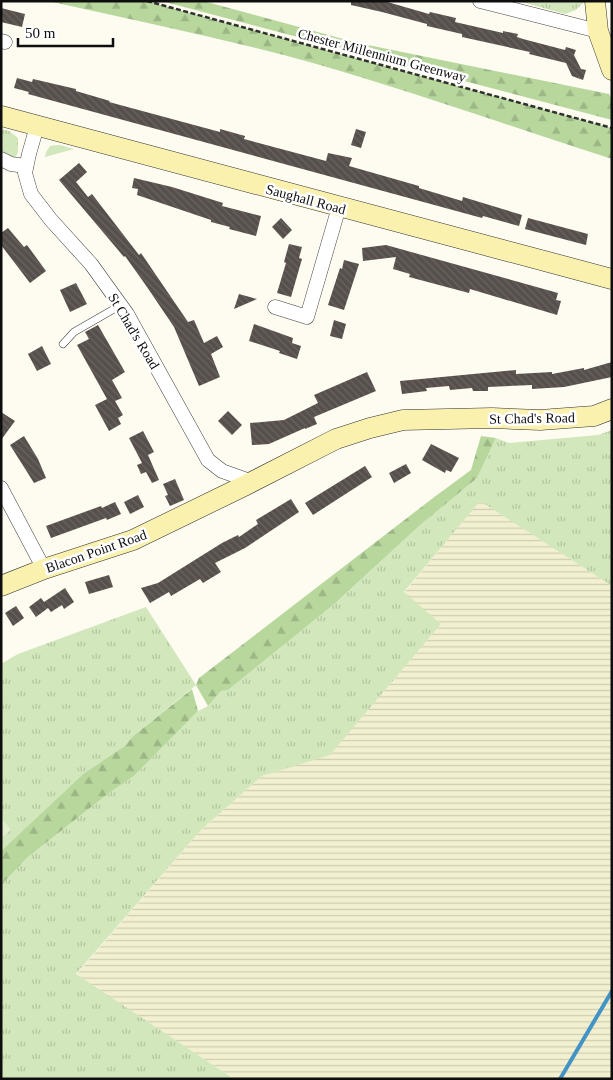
<svg xmlns="http://www.w3.org/2000/svg" width="613" height="1080" font-family="Georgia,serif">
<style>
.farmland{fill:url(#farmland-rules)}
.grass{fill:url(#grass-tufts)}
.forest{fill:url(#forest-firs)}
.pitch{fill:#e3efcd}
.lines{fill:none;stroke-linecap:round;stroke-linejoin:round}
.stream{stroke:#4393c5;stroke-width:4}
.building{fill:url(#building-back-hatch)}
.lane-casing{stroke:#414141;stroke-width:8}
.street-casing{stroke:#414141;stroke-width:15}
.secondary-casing{stroke:#303030;stroke-width:21}
.path{stroke:#303030;stroke-width:2.5;stroke-dasharray:5 2.5;stroke-linecap:butt}
.lane{stroke:#fff;stroke-width:7}
.street{stroke:#fff;stroke-width:14}
.secondary{stroke:#faf1af;stroke-width:20}
.labels{text-anchor:middle;stroke-width:5;stroke-linejoin:round;paint-order:stroke}
.street-label{font-size:14px;fill:#0e0e0e;stroke:#fff}
</style>
<defs>
<pattern id="farmland-rules" width="6" height="5" patternUnits="userSpaceOnUse" patternTransform="scale(1.25)"><rect width="6" height="5" fill="#f3f0d1"/><path d="M0 2.5h6" fill="none" stroke="#cfcdb2"/></pattern>
<pattern id="grass-tufts" width="24" height="20" patternUnits="userSpaceOnUse" patternTransform="scale(1.25)"><rect width="24" height="20" fill="#d2e7bb"/><path d="M3 7l-1-3M5 7V3M7 7l1-3M15 17l-1-3M17 17v-4M19 17l1-3" fill="none" stroke="#b3c5a0"/></pattern>
<pattern id="forest-firs" width="22" height="20" patternUnits="userSpaceOnUse" patternTransform="scale(1.25)"><rect width="22" height="20" fill="#b7d79c"/><path d="M5 1l3.5 6h-7zM16 11l3.5 6h-7z" fill="#9cb785"/></pattern>
<pattern id="building-back-hatch" width="6" height="6" patternUnits="userSpaceOnUse" patternTransform="scale(1.25)"><rect width="6" height="6" fill="#564f4b"/><path d="M-1 5l2 2M0 0l6 6M5-1l2 2" fill="none" stroke="#696461"/></pattern>
</defs>
<rect width="100%" height="100%" fill="#fefbf0"/>
<polygon class="farmland" points="480,500 612,586 612,1079 234,1079 76,975 200,831 262,776 330,754 441,624 404,593"/>
<g class="grass">
<polygon points="518,1 585,1 576,10 565,14"/>
<polygon points="1,129 9,131 18,138 18,152 14,161 1,152"/>
<polygon points="60,145 74,149 45,157 46,152 50,146"/>
<polygon points="612,430 612,586 480,501 404,592 441,624 330,755 262,776 200,831 76,974 234,1079 1,1079 1,885 28,857 109,793 134,776 198,711 208,706 221,691 228,690 332,606 418,527 477,478 496,438 509,443 598,435"/>
<polygon points="146,607 196,685 132,737 126,745 83,774 1,851 1,664 18,654"/>
</g>
<g class="forest">
<path d="M48 1H146L612 128V159C512 127 414 92 313 63 226 39 137 21 48 1Z"/>
<polygon points="161,1 203,1 358,43 609,94 612,100 612,120"/>
<polygon points="481,436 496,438 477,478 418,527 332,606 228,690 221,691 208,706 196,685 199,678 433,498 471,470"/>
<polygon points="192,689 198,711 134,776 109,793 28,857 1,885 1,851 83,774 126,745 132,737"/>
</g>
<polygon class="pitch" points="1,817 11,830 1,838"/>
<g class="lines">
<polyline class="stream" points="560,1079 612,991"/>
</g>
<g class="building">
<polygon points="351,1 384,1 429,14 430,12 456,18 455,22 503,33 503,31 518,34 517,37 523,39 565,50 566,47 576,50 574,55 581,69 586,70 583,80 572,76 566,63 529,54 530,52 462,37 462,34 427,26 427,24 382,12 351,5"/>
<polygon points="1,8 25,14 22,27 1,22"/>
<polygon points="17,78 32,82 33,79 76,89 76,91 110,101 109,102 220,132 220,129 245,136 244,139 326,161 328,153 352,158 349,166 419,186 419,188 462,201 463,197 522,215 519,226 483,216 482,218 28,94 29,92 14,88"/>
<polygon points="356,129 366,132 361,148 351,145"/>
<polygon points="79,163 87,172 76,182 88,197 92,194 139,255 141,253 188,322 194,320 204,343 217,336 223,347 211,354 220,377 199,386 174,327 147,287 125,256 124,257 59,180"/>
<polygon points="134,178 172,187 223,203 222,206 261,216 256,236 229,229 230,227 211,222 211,220 137,195 138,189 132,188"/>
<polygon points="281,218 292,230 283,239 272,227"/>
<polygon points="528,218 588,234 586,245 525,229"/>
<polygon points="8,228 24,247 27,245 46,271 30,283 1,245 1,233"/>
<polygon points="289,244 302,247 299,258 302,259 291,297 277,293 286,263 284,262"/>
<polygon points="386,245 558,293 556,300 561,301 557,315 470,289 469,293 409,277 410,274 393,269 396,257 363,261 362,248"/>
<polygon points="344,260 359,264 344,310 328,305 340,268 342,269"/>
<polygon points="76,283 87,304 70,312 60,290"/>
<polygon points="239,294 257,299 234,309"/>
<polygon points="334,320 346,324 342,339 330,336"/>
<polygon points="254,324 293,338 292,343 301,346 297,359 279,353 280,351 249,341"/>
<polygon points="98,325 125,372 112,380 122,398 115,401 123,415 118,418 121,424 109,431 95,405 107,399 77,345 89,339 85,332"/>
<polygon points="42,346 51,364 37,371 28,354"/>
<polygon points="612,362 612,377 564,387 532,389 532,385 488,387 488,391 473,391 472,388 450,390 449,386 426,388 427,391 402,394 400,381 516,370 516,374 552,372 552,374 584,368 584,370"/>
<polygon points="367,372 376,391 314,417 317,424 305,429 305,428 269,444 252,445 250,423 284,420 318,403 314,395"/>
<polygon points="228,411 242,425 232,435 218,421"/>
<polygon points="1,412 15,421 1,440"/>
<polygon points="143,431 154,452 148,455 159,480 152,483 146,472 141,474 137,465 142,463 129,438"/>
<polygon points="24,436 38,459 46,478 34,483 10,445"/>
<polygon points="431,444 459,458 451,472 446,470 445,473 422,460"/>
<polygon points="406,464 411,473 394,483 389,473"/>
<polygon points="365,466 372,477 313,515 305,503"/>
<polygon points="175,479 184,500 170,506 165,496 168,495 163,484"/>
<polygon points="138,495 144,507 130,514 124,502"/>
<polygon points="291,499 299,512 245,548 215,563 221,572 203,583 200,579 171,596 169,592 150,603 141,588 158,583 222,543 238,535 239,537 258,524 256,520"/>
<polygon points="115,502 121,514 107,520 106,518 51,538 46,526 101,506 102,508"/>
<polygon points="109,575 113,587 89,594 85,582"/>
<polygon points="65,588 74,602 64,609 62,605 51,612 48,608 36,617 29,607 41,598 44,602"/>
<polygon points="16,606 24,618 13,626 5,613"/>
</g>
<g class="lines">
<defs>
<polyline id="lane" points="63,344 74,332 121,305"/>
<g id="street">
<polyline points="480,1 598,31"/>
<polyline points="1,41 5,42"/>
<polyline points="37,126 29,154 25,173 31,194 51,220 91,264 127,314 208,460 222,471 253,482"/>
<polyline points="1,159 11,164 26,166"/>
<polyline points="275,307 307,317 339,207"/>
<polyline points="1,488 44,569"/>
</g>
<g id="secondary">
<polyline points="595,1 598,31 612,70"/>
<polyline points="1,116 612,279"/>
<polyline points="1,586 44,569 133,540 244,486 336,439 370,428 403,420 492,418 540,420 594,416 612,409"/>
</g>
</defs>
<use href="#lane" class="lane-casing"/>
<use href="#street" class="street-casing"/>
<use href="#secondary" class="secondary-casing"/>
<polyline class="path" points="147,1 612,128"/>
<use href="#lane" class="lane"/>
<use href="#street" class="street"/>
<use href="#secondary" class="secondary"/>
</g>
<g class="labels">
<g class="street-label">
<text transform="translate(382 55) rotate(15)" y="5">Chester Millennium Greenway</text>
<text transform="translate(306 199) rotate(15)" y="5">Saughall Road</text>
<text transform="translate(134 331) rotate(59)" y="5">St Chad's Road</text>
<text transform="translate(532 418) rotate(-1)" y="5">St Chad's Road</text>
<text transform="translate(96 551) rotate(-19)" y="5">Blacon Point Road</text>
</g>
</g>
<rect width="613" height="1080" fill="none" stroke="#0e0e0e" stroke-width="5"/>
<path d="M18 38v8h95v-8" fill="none" stroke="#0e0e0e" stroke-width="2.5"/>
<text x="25" y="38" font-size="15" fill="#0e0e0e" stroke="#ffffff" stroke-width="4" paint-order="stroke">50 m</text>
</svg>
